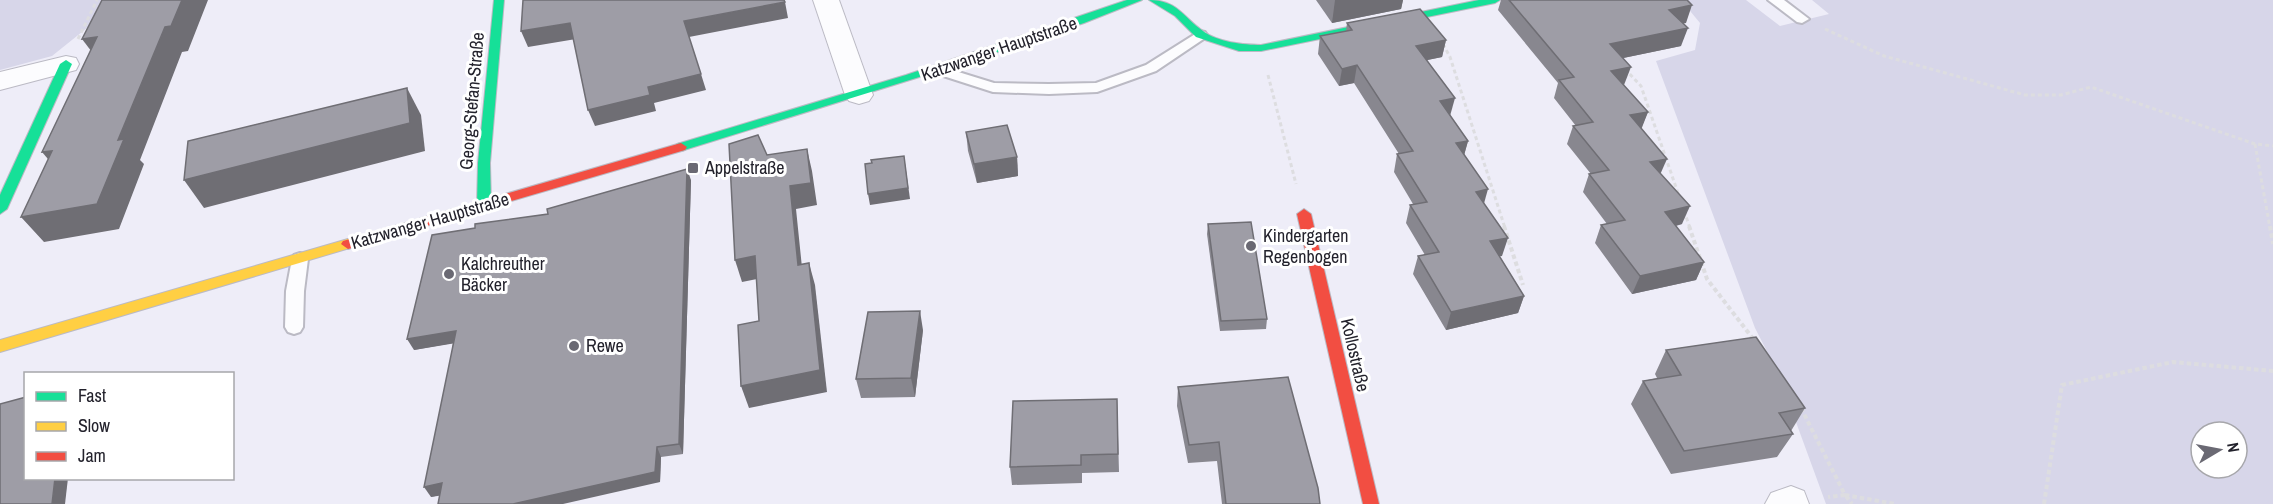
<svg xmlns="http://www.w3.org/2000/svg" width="2273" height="504" font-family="'Archivo Narrow',sans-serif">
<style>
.green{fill:#d7d6e9;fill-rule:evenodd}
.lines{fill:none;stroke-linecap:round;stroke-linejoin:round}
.lane-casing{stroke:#bbbac4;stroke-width:4}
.street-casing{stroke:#bbbac4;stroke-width:2}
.fast-casing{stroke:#bbbac4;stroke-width:2}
.slow-casing{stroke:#bbbac4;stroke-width:2}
.jam-casing{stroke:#bbbac4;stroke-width:2}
.path-far1{stroke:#dddde0;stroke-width:3;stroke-dasharray:4 3;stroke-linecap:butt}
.path{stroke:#dddde0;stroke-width:4;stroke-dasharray:4.5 3;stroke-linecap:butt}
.lane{fill:#fcfcfe;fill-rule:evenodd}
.street{fill:#fcfcfe;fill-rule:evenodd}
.fast{fill:#16e098;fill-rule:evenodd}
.slow{fill:#ffcf43;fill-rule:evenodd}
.jam{fill:#f24e42;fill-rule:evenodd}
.wall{fill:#88878f}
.shaded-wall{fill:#6f6e74}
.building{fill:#9e9da6;stroke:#6f6e74;stroke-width:1.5}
.poi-dot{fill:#6a6973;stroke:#fff;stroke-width:2}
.labels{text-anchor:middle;stroke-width:6;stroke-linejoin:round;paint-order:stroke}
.street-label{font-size:18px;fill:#23222c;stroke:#fff}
.poi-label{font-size:18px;fill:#23222c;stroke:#fff;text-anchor:start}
</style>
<rect width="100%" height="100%" fill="#eeedf8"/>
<g class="green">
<polygon points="0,0 135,0 118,3 52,56 0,70"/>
<path d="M1681 0H1746L1780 26 1829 14 1812 0H2273V504H1826L1778 373 1755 328 1656 61 1695 50 1700 23ZM2201 432H2237V468H2201Z"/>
</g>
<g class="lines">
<defs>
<g id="lane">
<polygon points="1768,0 1784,0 1809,19 1802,23 1797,22"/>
<polygon points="1200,31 1205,32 1207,35 1205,38 1156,71 1097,92 1049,94 993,92 934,73 932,70 939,66 994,83 1049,84 1096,83 1146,65"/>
<polygon points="300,253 306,255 308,259 304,291 303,327 300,332 294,334 288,332 285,327 286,291 292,259 294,255"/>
</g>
<g id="street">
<polygon points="813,0 839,0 873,95 869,101 859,104 849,101 845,95"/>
<polygon points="66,56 76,58 79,64 76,70 0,90 0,72"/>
<polygon points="1791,486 1804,491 1809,504 1765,504 1771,493"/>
</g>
<g id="fast">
<polygon points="494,0 504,0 490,163 491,205 484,210 477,205 478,163"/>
<polygon points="1127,0 1142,0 1084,23 971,61 681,151 675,147 677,144 906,75"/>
<path d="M1149 0C1177 0 1183 17 1203 31 1217 42 1244 45 1261 45L1479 0H1500L1495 3 1261 51H1239L1196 37 1175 16Z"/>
<polygon points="66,60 72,64 7,209 0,214 0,195 60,64"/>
</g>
<polygon id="slow" points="348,239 355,244 353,247 0,352 0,340"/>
<g id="jam">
<polygon points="681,143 687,147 685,150 348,249 341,244 343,241"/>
<polygon points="1304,209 1311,214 1379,504 1363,504 1297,214"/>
</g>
</defs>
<use href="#lane" class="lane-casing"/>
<use href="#street" class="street-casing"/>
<use href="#fast" class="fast-casing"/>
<use href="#slow" class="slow-casing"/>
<use href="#jam" class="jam-casing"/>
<g class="path-far1">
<polyline points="1825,29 1884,56 2025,95 2061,95 2091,87 2255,144 2273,146"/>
<polyline points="78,39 97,0"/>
<polyline points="1443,44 1450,57 1505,228"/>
<polyline points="1625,69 1641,86 1679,196"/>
<polyline points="1268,75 1296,184"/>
<polyline points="2255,144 2270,228"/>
<polyline points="1684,211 1690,228"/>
</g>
<g class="path">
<polyline points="1504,226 1523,285"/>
<polyline points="1689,226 1707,279 1754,340"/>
<polyline points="2270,226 2273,244"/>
<polyline points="1801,408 1845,495 1828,497"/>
<polyline points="1845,495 1895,504"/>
<polyline points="1846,496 1852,504"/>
<polyline points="2044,504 2062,385 2173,362 2273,371"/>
</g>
<use href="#lane" class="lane"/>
<use href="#street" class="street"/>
<use href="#fast" class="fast"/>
<use href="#slow" class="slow"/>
<use href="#jam" class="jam"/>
</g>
<g class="wall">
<polygon points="1316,0 1403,0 1401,9 1332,23"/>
<polygon points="1501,0 1687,0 1686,23 1683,23 1681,46 1623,58 1624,85 1623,85 1648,112 1641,128 1682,224 1676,226 1704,262 1696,280 1632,294 1595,243 1601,225 1607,224 1583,192 1589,174 1591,174 1567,144 1573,126 1576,126 1554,98 1558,83 1498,10"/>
<polygon points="1347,23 1446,40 1442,57 1427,60 1450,116 1468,141 1464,155 1484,204 1502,256 1499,256 1524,296 1518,313 1446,330 1413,274 1418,256 1425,255 1406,223 1410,205 1413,204 1394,172 1397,154 1399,154 1354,83 1339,86 1318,54 1320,36 1346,31"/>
<polygon points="966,132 1017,157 1018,176 977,183 968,151"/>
<polygon points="691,180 683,454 661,457 660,482 440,495 431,497 453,343 414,350 475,228 548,214"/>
<polygon points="1208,224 1267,319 1266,329 1220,331 1207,234"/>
<polygon points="923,330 915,397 861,398 856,379"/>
<polygon points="1666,350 1805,408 1791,431 1793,434 1777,457 1671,474 1631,404 1643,381 1657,378 1655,374"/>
<polygon points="1178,387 1320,504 1222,504 1217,461 1188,463 1177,406"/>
<polygon points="1117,399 1119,472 1082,473 1082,483 1012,485 1010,467"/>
</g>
<g class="shaded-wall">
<polygon points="182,0 208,0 188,51 182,52 140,160 144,164 119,229 44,242 21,217 118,140 165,27"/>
<polygon points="1335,0 1403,0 1401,9 1332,23"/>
<polygon points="785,2 788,18 689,37 684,21"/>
<polygon points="1692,5 1686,23 1663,28 1669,10"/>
<polygon points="570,23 576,39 528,47 521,31"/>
<polygon points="1688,28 1681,46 1604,62 1610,44"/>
<polygon points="97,37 101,64 82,39"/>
<polygon points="1446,40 1442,57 1413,63 1416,46"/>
<polygon points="1357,65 1354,83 1339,86 1342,69"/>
<polygon points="1631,67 1624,85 1604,89 1611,71"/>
<polygon points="701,74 706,90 654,103 656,111 595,126 588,110 648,87"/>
<polygon points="407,88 421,115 425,151 204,208 184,180"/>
<polygon points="1455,98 1450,116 1440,101"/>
<polygon points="1648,112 1641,130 1630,115"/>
<polygon points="1468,141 1463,159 1456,143"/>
<polygon points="807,149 812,171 817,205 796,209 804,287 798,265 790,186"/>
<polygon points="52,151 64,178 42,152"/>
<polygon points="904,156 910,199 870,205 868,194"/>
<polygon points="1017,157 1018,176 977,183 974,164"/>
<polygon points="1667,159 1659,177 1650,162"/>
<polygon points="687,169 691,180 683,454 679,444"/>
<polygon points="1488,189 1483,207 1476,192"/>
<polygon points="1690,206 1682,224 1657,230 1665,212"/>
<polygon points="1508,238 1502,256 1485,259 1490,241"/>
<polygon points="755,256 762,278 742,282 735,260"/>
<polygon points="1704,262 1696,280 1632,294 1640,276"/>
<polygon points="809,263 815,285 827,392 749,408 741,386"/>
<polygon points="1524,296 1518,313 1446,330 1451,312"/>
<polygon points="920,311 923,330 915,397 911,378"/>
<polygon points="456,331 462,342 414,350 407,339"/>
<polygon points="657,447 661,457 660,482 563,504 513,504"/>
<polygon points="55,478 68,478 65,504 52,504"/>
<polygon points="442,483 450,494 431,497 424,487"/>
</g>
<g class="building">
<polygon points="102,0 182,0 171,26 165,27 118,140 124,139 97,204 21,217 52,151 42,152 97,37 82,39"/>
<polygon points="523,0 784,0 785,2 684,21 701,74 648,87 650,95 588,110 570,23 521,31"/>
<polygon points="1509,0 1687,0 1692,5 1669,10 1688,28 1610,44 1631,67 1611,71 1648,112 1630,115 1667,159 1650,162 1690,206 1665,212 1704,262 1640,276 1601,225 1625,220 1589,174 1609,170 1573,126 1593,122 1559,80 1574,77"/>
<polygon points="1420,9 1446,40 1416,46 1455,98 1440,101 1468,141 1456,143 1488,189 1476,192 1508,238 1490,241 1524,296 1451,312 1418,256 1439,252 1410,205 1427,202 1397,154 1413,151 1357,65 1342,69 1320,36 1352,30 1347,23"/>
<polygon points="407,88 410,123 184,180 188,141"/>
<polygon points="1007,125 1017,157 974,164 966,132"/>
<polygon points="758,135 767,155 807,149 811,183 790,186 798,265 809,263 820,370 741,386 738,325 759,321 755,256 735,260 729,144"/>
<polygon points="904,156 908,188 868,194 865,164 872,163 871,160"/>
<polygon points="687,169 679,444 657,447 655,472 513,504 438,504 442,483 424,487 456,331 407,339 432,235 475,228 475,224 548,214 547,209"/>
<polygon points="1251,222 1267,319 1221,321 1208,224"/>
<polygon points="920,311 911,378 856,379 868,312"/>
<polygon points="1756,337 1805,408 1779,413 1793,434 1684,451 1643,381 1681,375 1666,350"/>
<polygon points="1288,377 1318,488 1320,504 1226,504 1219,442 1189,445 1178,387"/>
<polygon points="26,397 26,478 55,478 52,504 0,504 0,404"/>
<polygon points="1117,399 1118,454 1081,455 1081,465 1010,467 1013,401"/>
</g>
<g class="poi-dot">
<rect x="687" y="162" width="12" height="12" rx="3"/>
<circle cx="1251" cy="246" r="6"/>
<circle cx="449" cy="274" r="6"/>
<circle cx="574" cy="346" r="6"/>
</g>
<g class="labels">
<g class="street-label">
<text transform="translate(999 49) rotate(-19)" y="6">Katzwanger Hauptstraße</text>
<text transform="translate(472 101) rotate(-85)" y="6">Georg-Stefan-Straße</text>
<text transform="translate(430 221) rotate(-16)" y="6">Katzwanger Hauptstraße</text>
<text transform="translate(1355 355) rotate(77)" y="6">Kollostraße</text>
</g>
<g class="poi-label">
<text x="705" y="174">Appelstraße</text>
<text x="1263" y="242">Kindergarten<tspan x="1263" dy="21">Regenbogen</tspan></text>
<text x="461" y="270">Kalchreuther<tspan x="461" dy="21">Bäcker</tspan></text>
<text x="586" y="352">Rewe</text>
</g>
</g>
<rect x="24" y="372" width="210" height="108" fill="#ffffff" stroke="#a7a7ab" stroke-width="1.5"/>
<rect x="36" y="392" width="30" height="9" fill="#16e098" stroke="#a7a7ab" stroke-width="1.5"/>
<text x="78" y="402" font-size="18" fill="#23222c">Fast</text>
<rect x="36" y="422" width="30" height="9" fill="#ffcf43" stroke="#a7a7ab" stroke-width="1.5"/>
<text x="78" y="432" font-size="18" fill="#23222c">Slow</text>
<rect x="36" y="452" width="30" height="9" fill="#f24e42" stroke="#a7a7ab" stroke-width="1.5"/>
<text x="78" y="462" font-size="18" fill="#23222c">Jam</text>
<g transform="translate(2219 450) rotate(80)"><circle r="28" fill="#ffffff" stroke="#a7a7ab" stroke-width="1.5"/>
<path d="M0-4.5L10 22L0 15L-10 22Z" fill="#6a6973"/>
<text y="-9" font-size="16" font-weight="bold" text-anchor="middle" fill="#23222c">N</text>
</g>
</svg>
